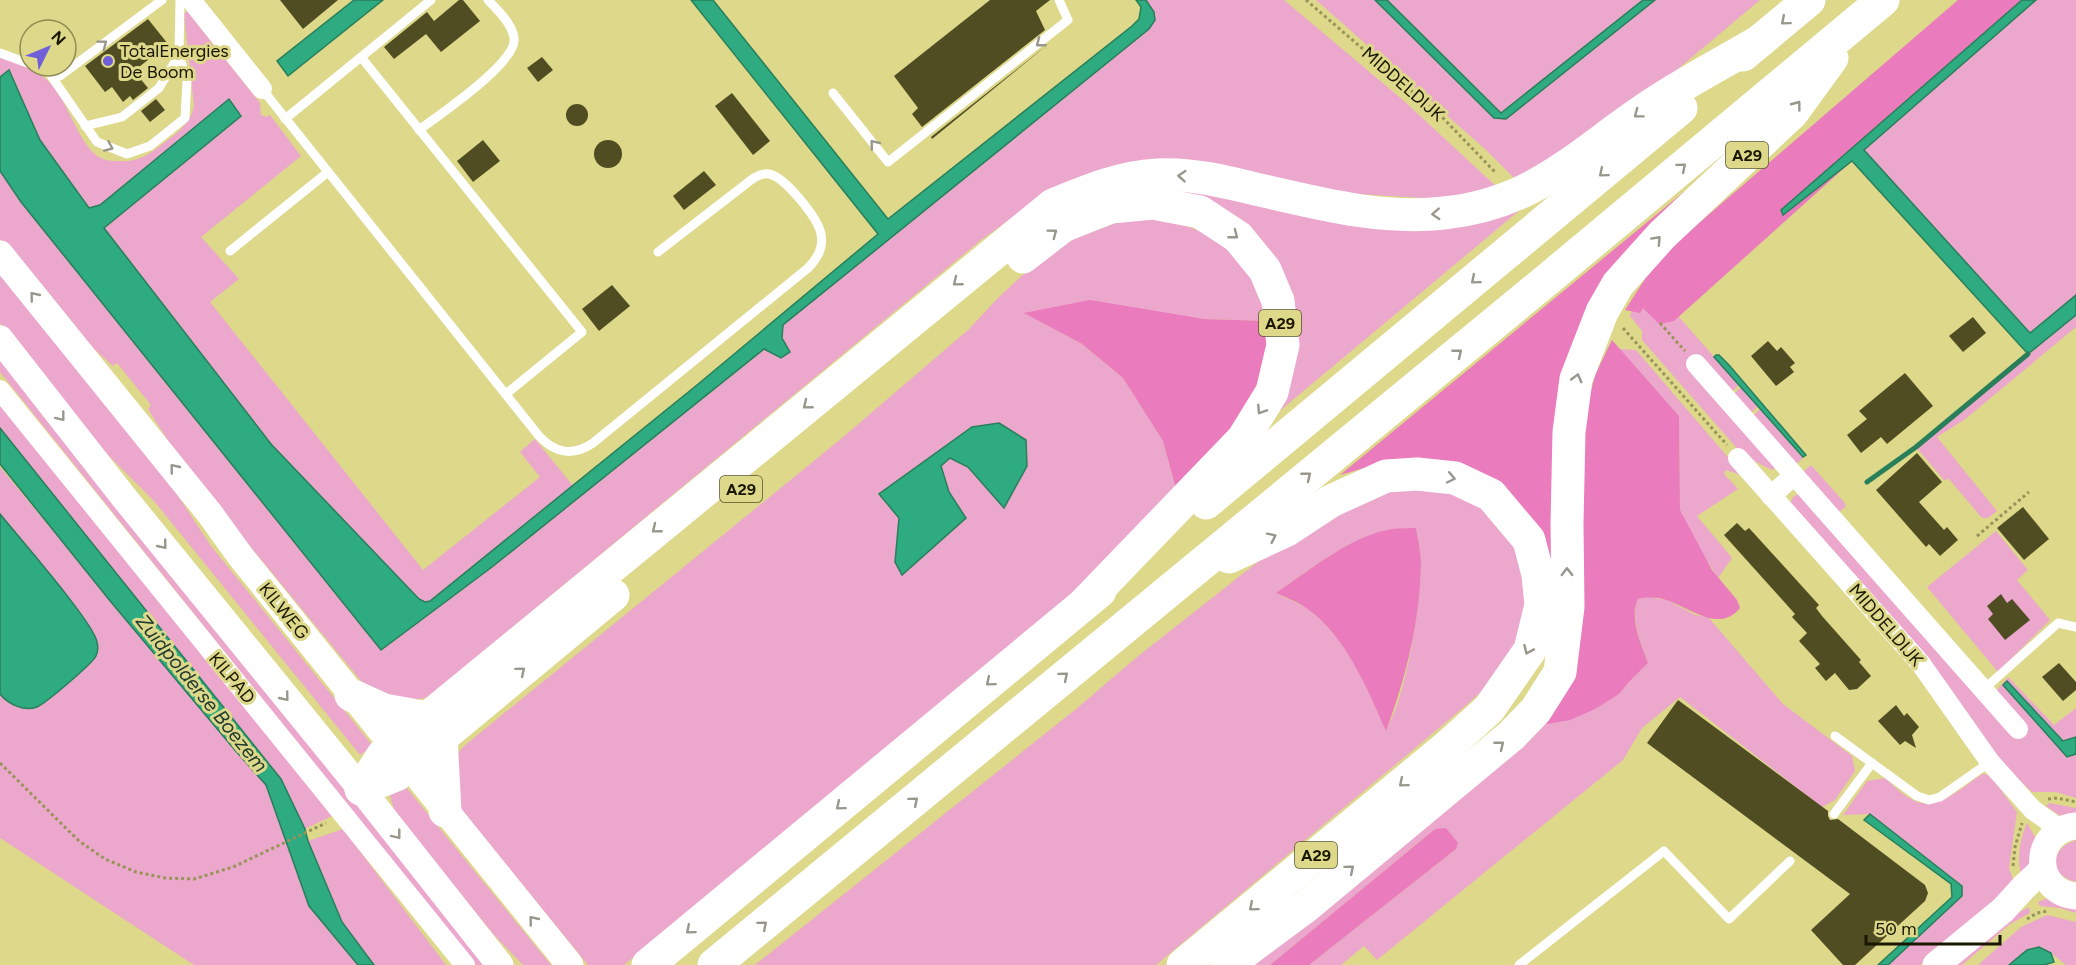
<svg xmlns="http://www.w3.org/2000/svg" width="2076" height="965" font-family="Figtree,sans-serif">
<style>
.green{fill:#eca7cd;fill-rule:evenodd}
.forest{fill:#ea7bbc}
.water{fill:#2eab80;stroke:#287f5a;stroke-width:1.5}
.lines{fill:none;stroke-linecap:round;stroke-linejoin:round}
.stream{stroke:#287f5a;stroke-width:5}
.building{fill:#504d22}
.path{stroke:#979359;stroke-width:3;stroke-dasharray:3 3;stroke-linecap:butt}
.lane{stroke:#fff;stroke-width:9}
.street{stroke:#fff;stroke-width:20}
.secondary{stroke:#fff;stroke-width:27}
.highway{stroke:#fff;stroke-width:33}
.oneway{stroke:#98978c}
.poi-dot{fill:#6f5fd9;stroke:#ddd88a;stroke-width:2}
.labels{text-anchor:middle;stroke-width:6;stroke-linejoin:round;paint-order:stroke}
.shield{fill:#ddd88a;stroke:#545129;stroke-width:1.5}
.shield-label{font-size:16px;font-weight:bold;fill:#191700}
.poi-label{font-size:18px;fill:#191700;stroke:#ddd88a;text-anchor:start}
.street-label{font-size:18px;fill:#191700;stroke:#ddd88a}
.water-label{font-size:20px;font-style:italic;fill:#213b30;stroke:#ddd88a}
</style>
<rect width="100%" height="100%" fill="#ddd88a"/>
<g class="green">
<polygon points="1146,0 1284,0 1404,101 1499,189 1459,200 1338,193 1209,163 1038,199 981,240 428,697 406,702 371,693 184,466 148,409 151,405 117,363 113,366 74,331 0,239 0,171 21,202 381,650 492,567 765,349 790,352 782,338 783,325 899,230 1154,12"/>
<polygon points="1316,0 1760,0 1660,84 1518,182 1485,149"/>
<polygon points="2036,0 2076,0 2076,295 2030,333 1864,150"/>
<path d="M187 11 260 103 261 115 266 117 270 115 301 156 201 237 239 279 210 302 423 570 540 477 520 452 535 439 573 486 430 601 425 602 419 599 271 444 104 228 240 116 230 100 100 205 89 208 40 140 9 70 0 77V57C14 63 35 68 46 79 68 99 75 137 96 155 102 160 110 161 118 161 136 162 146 157 160 146 175 134 190 126 194 106L184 14Z"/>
<polygon points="1159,186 1300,206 1538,195 1264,424 1270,259"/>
<path d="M1154 216 1178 222 1224 242 1263 295 1267 321 1025 313 1082 344 1123 378 1163 441 1179 500 1147 534 624 965H588L454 801 453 758 464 746 842 438 968 330 998 298 1030 268 1077 237 1122 221ZM971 427 1004 508 968 467 950 458 941 466 949 492 966 518 903 575 899 536V518L880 494Z"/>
<polygon points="0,270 155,461 211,546 373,746 360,755 154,501 93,440 42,379 0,323"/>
<path d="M1643 308 1674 321 1679 317 1739 385 1729 394 1777 466 1773 470C1762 466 1753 459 1742 454L1642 340V331L1630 316 1632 311 1640 313Z"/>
<polygon points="2076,315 2076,327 1964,420 1937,437 1997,511 1988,518 1982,518 1949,479 1944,480 1916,447"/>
<polygon points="1619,349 1636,350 1744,476 1726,470 1724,474 1738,489 1697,516 1732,558 1718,578 1695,541 1680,510 1679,416"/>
<polygon points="0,357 489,965 476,965 0,372"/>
<polygon points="1741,387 1758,406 1748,416 1731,397"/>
<polygon points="0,405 334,815 305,829 281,778 0,428"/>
<polygon points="1760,409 1803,458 1795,465 1750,419"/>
<polygon points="1811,465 1844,502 1846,506 1837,514 1801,474"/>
<polygon points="0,467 234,749 266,785 309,906 358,965 194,965 0,838 0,694 2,697 95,635 0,514"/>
<path d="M1398 483 1469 497 1503 524 1521 558 1526 593 1521 626 1513 651 1497 678 1457 713 1156 965H755L1076 709 1137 657 1316 516ZM1416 528C1418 540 1421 553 1421 565 1420 607 1407 695 1386 730 1367 688 1347 638 1309 610 1299 603 1287 599 1276 593 1317 564 1364 526 1416 528Z"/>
<polygon points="1798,494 1996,695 1997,690 2008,677 2054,725 2076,708 2076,737 2063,741 2008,682 2067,757 2076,754 2076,798 2056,792 2032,792 2007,769 1790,504 1793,497"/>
<polygon points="1996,531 2028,570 2017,580 2050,620 1998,672 1927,587"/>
<path d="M1648 597 1667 600 1695 615 1708 617 1783 704 1852 756 1855 771 1835 800 1822 807 1680 697 1642 728 1623 760 1377 960 1364 946 1341 965H1309L1456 849 1435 829 1270 965H1238L1516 732 1619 694 1628 683 1648 663C1641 643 1630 619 1638 599Z"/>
<path d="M1982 774 1990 775 2017 812 2009 868 2015 885 1920 965H1888L1961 896 1962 886 1870 814 1843 815 1867 781 1885 778C1893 785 1901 794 1911 799 1936 814 1961 788 1982 774Z"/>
<polygon points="401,781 551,965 523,965 494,935 395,813 390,796"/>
<polygon points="2049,803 2076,808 2076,819 2059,815 2046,806"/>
<path d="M2027 823 2036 839 2034 864 2021 873C2016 860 2021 836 2027 823Z"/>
<polygon points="343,829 446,965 374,965 342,922 308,841"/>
<path d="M2076 840V882C2048 875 2049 849 2076 840Z"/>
<polygon points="2057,898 2076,902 2076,913 2060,908 2040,906 2038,902 2045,899"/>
<polygon points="2029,907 2030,913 2010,924 1962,965 1950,965 2006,919"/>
<polygon points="2047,915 2076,922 2076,965 2066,965 2051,953 2039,947 2027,950 2009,965 1978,965 2021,927"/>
</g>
<g class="forest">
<polygon points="1958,0 2022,0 1781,210 1783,215 1852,161 1674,321 1659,324 1643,308 1640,313 1625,310 1645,279 1671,247"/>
<polygon points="1685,191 1593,311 1557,597 1534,532 1385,462 1340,475"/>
<polygon points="1090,300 1204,319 1267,321 1270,349 1259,377 1245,426 1179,500 1163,441 1123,378 1082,344 1024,313"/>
<path d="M1612 340 1679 416 1680 510 1712 570 1737 600 1740 608C1719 634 1689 607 1666 600 1657 597 1647 597 1638 599 1629 619 1641 643 1648 663L1628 683 1619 694 1595 709 1570 720 1547 724 1533 718 1545 709 1588 404 1595 375Z"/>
<path d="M1416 528C1418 540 1421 552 1421 564 1420 621 1406 678 1386 731 1368 690 1346 637 1309 610 1300 603 1287 598 1276 593 1309 570 1353 535 1392 529 1400 528 1408 528 1416 528Z"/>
<polygon points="1446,828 1458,843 1456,849 1309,965 1270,965 1435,829"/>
</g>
<g class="water">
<polygon points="354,0 383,0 288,76 277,61"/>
<polygon points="691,0 713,0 888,219 1132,26 1139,19 1141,7 1136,0 1146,0 1154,12 1155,20 1149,29 783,325 782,338 790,352 781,358 764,349 492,567 381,650 21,202 0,171 0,77 9,70 40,140 89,208 100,205 229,99 241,116 104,228 271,444 419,599 425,602 430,601 697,385 878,234"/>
<polygon points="1375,0 1387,0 1501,113 1643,0 1655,0 1506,119 1494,118"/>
<polygon points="2022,0 2036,0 1864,150 2030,333 2076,295 2076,315 2028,354 1852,161 1783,215 1781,210"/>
<polygon points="1716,355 1719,355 1729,365 1806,455 1803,457 1714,357"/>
<polygon points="999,423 1026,440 1027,466 1004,508 968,467 950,458 941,466 949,492 966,518 902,575 895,562 899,518 879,494 972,427"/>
<polygon points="0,428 281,779 305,829 308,841 342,922 374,965 358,965 309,906 266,785 234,749 111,602 0,464"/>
<path d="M0 514C17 535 94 623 97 642 98 646 98 652 96 656 92 664 46 703 37 707 24 712 8 704 0 694Z"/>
<polygon points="2007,681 2063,741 2076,737 2076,754 2067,757 2003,685"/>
<polygon points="1870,814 1962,886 1962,896 1888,965 1878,965 1952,897 1951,884 1864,820"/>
<polygon points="2039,947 2051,953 2054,962 2044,965 2009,965 2027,950"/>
</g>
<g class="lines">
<polyline class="stream" points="1867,482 1916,447 2028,354"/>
</g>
<g class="building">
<polygon points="280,0 338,0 303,29"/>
<polygon points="459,0 463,0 480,21 441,52 426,34 394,59 384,47 427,12 434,21"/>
<polygon points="990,0 1050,0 1036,11 1045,30 922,127 912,114 918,108 894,76"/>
<polygon points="148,19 168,44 134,71 148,88 133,100 130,96 123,102 112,87 105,92 85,66"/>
<polygon points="1051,42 932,139 931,137"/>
<polygon points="542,57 553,70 538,82 527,68"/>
<polygon points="732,93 770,141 753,155 715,106"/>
<polygon points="156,99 165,110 150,122 141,111"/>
<circle cx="577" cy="115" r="11"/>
<circle cx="608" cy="154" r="14"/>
<polygon points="483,140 500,161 473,182 457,161"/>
<polygon points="704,171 716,185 684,210 673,196"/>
<polygon points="612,285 630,306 599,331 582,309"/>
<polygon points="1973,317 1986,333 1963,352 1949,336"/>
<polygon points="1768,341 1777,351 1781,347 1795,363 1790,367 1794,372 1776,386 1751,356"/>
<polygon points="1905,373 1933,406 1887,444 1881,437 1861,453 1847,435 1867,419 1859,411"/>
<polygon points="1917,453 1942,482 1919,502 1944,530 1947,527 1958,540 1940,556 1929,544 1926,547 1876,490"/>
<polygon points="2023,507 2049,539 2024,560 1997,528"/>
<polygon points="1737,523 1745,531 1749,528 1790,573 1819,605 1816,608 1822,616 1861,660 1859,662 1871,676 1857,689 1849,690 1835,673 1826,681 1815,668 1820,664 1799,641 1807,633 1792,617 1795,614 1724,535"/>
<polygon points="2001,594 2007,603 2012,599 2030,620 2005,640 1988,619 1993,614 1987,606"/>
<polygon points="2059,663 2076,682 2076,690 2063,701 2042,677"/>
<polygon points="1678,700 1828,811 1828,816 1830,820 1838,819 1925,885 1928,893 1925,901 1855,965 1843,965 1811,930 1850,894 1647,743"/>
<polygon points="1896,705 1904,716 1907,713 1919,727 1912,735 1916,748 1905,741 1900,745 1878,721"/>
</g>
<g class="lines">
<g class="path">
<polyline points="1306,0 1443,118 1495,172"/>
<polyline points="1660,323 1685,351"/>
<polyline points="1623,328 1727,445"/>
<polyline points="1977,536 2029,492"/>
<polyline points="0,763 79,841 105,859 136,872 165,878 194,879 233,867 326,823"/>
<polyline points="2048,799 2057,798 2076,802"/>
<polyline points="2013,866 2015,847 2022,823"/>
<polyline points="2027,919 2037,913 2048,911"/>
</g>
<g class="lane">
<polyline points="0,53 30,64"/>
<polyline points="361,57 582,332 506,394"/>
<polyline points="36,66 60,76 162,0"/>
<polyline points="47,70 97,142 127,154 150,146 185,118 187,80 179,55 180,0"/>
<path d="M262 89 539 436C555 453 572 457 593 443L808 268C817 259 824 248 821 234 818 218 785 177 769 174 762 173 756 176 751 180L658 252"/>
<polyline points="833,93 888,162 1068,20 1059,0"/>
<polyline points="285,119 431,0"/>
<polyline points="85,126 122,117 159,88 179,55"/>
<path d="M419 130C439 115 518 62 514 38 512 23 497 10 488 0"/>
<polyline points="230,251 328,172"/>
<polyline points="1984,689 2058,623 2076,627"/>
<polyline points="1835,736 1917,796 1929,800 1940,797 1990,762"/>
<polyline points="1834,814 1872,763"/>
<polyline points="1519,965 1664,851 1729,919 1790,861"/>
</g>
<g class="street">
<polyline points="191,0 262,89"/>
<polyline points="1696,364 1794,475"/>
<path d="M0 390C154 582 310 773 465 965"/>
<polyline points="1738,458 1921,664 1990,762 2033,810 2061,830"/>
<polyline points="1771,496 1794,475 2018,729"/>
</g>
<g class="secondary">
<polyline points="0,254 210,514 241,557 570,965"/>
<polyline points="0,339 126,500 361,789 500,965"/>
<path d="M2076 826C2031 831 2032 892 2076 896"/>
<polyline points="1936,965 2003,910 2023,888 2043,869"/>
</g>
<g class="highway">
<polyline points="1743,55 1809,0"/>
<polyline points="1023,257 1063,226 1111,207 1153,203 1200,212 1238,237 1265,270 1278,301 1283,345 1272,392 1243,439 1084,604"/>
<polyline points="1206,503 1681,108"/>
<polyline points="351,695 384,710 428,718"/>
<polyline points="441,737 445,811"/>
<path d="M361 789 383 755 397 743 1053 205C1087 191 1120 177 1157 175 1192 173 1227 182 1260 190 1321 204 1382 220 1444 213 1534 204 1577 155 1647 108 1683 83 1723 63 1760 41"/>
<polyline points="361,789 396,775 613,595"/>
<polyline points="648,965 1100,591"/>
<polyline points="714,965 1548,279 1883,0"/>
<polyline points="1183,965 1448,746 1489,709 1530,650 1541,605 1538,575 1529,540 1491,495 1455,478 1417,474 1386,476 1331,501 1287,530 1229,557"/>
<polyline points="1227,965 1305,907 1512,735 1536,710 1560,672 1568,607 1567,524 1569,432 1576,379 1602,312 1618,284 1662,235 1792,113 1832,58"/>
</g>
</g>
<defs><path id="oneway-chevron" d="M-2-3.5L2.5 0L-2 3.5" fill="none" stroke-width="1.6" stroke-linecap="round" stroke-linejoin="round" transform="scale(1.5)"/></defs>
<g class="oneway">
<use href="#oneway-chevron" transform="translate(1785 21) rotate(140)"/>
<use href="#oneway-chevron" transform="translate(1040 43) rotate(142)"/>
<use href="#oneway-chevron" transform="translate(103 44) rotate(-37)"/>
<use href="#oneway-chevron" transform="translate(1797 105) rotate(-53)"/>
<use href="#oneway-chevron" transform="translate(1638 114) rotate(143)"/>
<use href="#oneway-chevron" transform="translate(874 144) rotate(-129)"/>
<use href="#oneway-chevron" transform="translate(109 147) rotate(23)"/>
<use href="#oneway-chevron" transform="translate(1682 167) rotate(-40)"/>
<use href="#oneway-chevron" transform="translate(1603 173) rotate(140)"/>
<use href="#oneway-chevron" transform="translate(1182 176) rotate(-176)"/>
<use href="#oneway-chevron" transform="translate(1436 214) rotate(177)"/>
<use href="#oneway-chevron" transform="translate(1053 233) rotate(-37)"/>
<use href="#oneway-chevron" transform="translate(1234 235) rotate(38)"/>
<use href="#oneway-chevron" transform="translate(1657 240) rotate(-47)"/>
<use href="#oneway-chevron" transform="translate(1475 280) rotate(140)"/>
<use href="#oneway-chevron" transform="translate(957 282) rotate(141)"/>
<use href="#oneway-chevron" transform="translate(34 296) rotate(-129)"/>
<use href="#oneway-chevron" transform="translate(1458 353) rotate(-39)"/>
<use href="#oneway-chevron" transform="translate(1577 378) rotate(-75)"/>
<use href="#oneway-chevron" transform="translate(807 405) rotate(141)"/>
<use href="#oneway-chevron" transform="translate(1261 410) rotate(123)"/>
<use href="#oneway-chevron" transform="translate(61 417) rotate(52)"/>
<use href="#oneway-chevron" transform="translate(174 468) rotate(-129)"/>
<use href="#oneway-chevron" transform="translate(1307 476) rotate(-39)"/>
<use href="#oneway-chevron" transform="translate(1451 478) rotate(12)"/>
<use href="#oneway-chevron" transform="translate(656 529) rotate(141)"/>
<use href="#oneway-chevron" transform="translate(1272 537) rotate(-26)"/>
<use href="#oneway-chevron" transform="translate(163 545) rotate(51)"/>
<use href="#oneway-chevron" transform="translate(1567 572) rotate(-91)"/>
<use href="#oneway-chevron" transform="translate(1528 650) rotate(114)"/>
<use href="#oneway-chevron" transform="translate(521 671) rotate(-40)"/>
<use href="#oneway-chevron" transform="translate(1064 676) rotate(-40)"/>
<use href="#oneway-chevron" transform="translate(990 682) rotate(140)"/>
<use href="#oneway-chevron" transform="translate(285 697) rotate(51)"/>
<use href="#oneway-chevron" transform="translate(1500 745) rotate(-39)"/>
<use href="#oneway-chevron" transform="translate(1403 783) rotate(140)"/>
<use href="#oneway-chevron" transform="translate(914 801) rotate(-40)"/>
<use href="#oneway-chevron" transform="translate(840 806) rotate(140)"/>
<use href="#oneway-chevron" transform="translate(397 835) rotate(52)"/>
<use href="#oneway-chevron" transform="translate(1350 869) rotate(-40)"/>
<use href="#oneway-chevron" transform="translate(1253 907) rotate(140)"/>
<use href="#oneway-chevron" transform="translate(533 920) rotate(-129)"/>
<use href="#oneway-chevron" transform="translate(763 925) rotate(-40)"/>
<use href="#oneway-chevron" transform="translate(690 930) rotate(140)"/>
</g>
<circle class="poi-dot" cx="108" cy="61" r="6"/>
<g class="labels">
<g class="shield">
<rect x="1726" y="142" width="42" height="26" rx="4.5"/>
<rect x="1259" y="310" width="42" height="26" rx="4.5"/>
<rect x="720" y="476" width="42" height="26" rx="4.5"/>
<rect x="1295" y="842" width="42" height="26" rx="4.5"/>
</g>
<g class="shield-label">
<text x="1747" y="161">A29</text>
<text x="1280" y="329">A29</text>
<text x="741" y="495">A29</text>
<text x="1316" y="861">A29</text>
</g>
<g class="poi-label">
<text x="120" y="57">TotalEnergies<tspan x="120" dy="21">De Boom</tspan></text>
</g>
<g class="street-label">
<text transform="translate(1403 84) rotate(41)" y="6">MIDDELDIJK</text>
<text transform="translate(284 611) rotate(51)" y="6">KILWEG</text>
<text transform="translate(1886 625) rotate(49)" y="6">MIDDELDIJK</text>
<text transform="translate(232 678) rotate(50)" y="6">KILPAD</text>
</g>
<g class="water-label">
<text transform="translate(202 693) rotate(51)" y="7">Zuidpolderse Boezem</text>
</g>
</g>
<g transform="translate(48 48) rotate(47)"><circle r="28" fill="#ddd88a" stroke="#8f8b53" stroke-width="1.5"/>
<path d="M0-4.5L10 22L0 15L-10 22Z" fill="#6f5fd9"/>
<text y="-9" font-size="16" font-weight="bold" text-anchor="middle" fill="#191700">N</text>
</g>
<path d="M1866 935v9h134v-9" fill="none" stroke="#191700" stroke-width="3"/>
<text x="1875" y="935" font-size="18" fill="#191700" stroke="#ddd88a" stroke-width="4.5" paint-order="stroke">50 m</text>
</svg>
